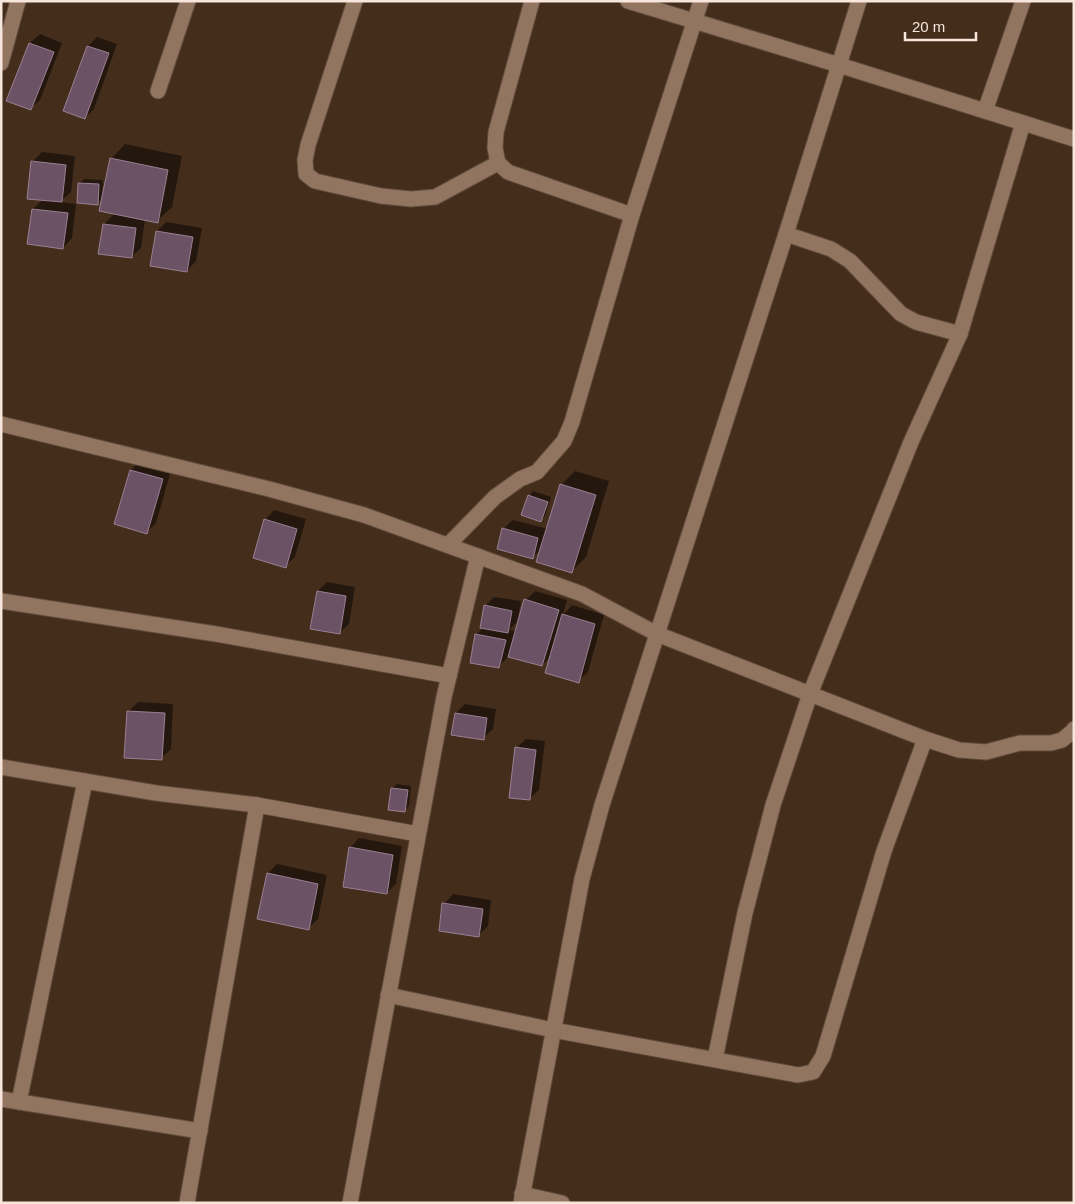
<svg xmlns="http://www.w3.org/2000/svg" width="1075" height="1204" font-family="Arial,sans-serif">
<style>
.shadow{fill:#0007}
.building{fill:#6c5265;stroke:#9b7f94}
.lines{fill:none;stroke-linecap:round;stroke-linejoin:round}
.minor-casing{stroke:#604b3c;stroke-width:17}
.minor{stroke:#927561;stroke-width:15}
</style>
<rect width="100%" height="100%" fill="#452d1b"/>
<g class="shadow">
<polygon points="40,34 62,43 40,100 30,109 8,100 30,43"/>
<polygon points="97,37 117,44 94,109 85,118 88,46"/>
<polygon points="125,144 182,156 172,207 157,221 145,219 141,248 131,257 104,224 115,213 103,198 97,204 80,183 84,179 103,180 102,195 104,195 111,159"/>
<polygon points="42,152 75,156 71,192 60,202 76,204 72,238 63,248 33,209 43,199 32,162"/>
<polygon points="166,222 202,228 196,261 187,271 157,231"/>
<polygon points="140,461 171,470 156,523 146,533 116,524 131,470"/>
<polygon points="575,471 609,481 586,557 572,571 542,548 533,557 503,529 513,520 548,529 561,485"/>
<polygon points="533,491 551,497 545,516 541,520 529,496"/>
<polygon points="274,510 306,519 295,557 285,566 265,520"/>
<polygon points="327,582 355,587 349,624 339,633 318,591"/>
<polygon points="535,591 567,600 563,615 572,605 604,615 588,672 578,681 551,656 542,665 508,657 499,666 476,635 484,627 485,606 494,597 521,601 517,622 509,630 517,631 526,600"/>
<polygon points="138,702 173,704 171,749 161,758 128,712"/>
<polygon points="465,704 496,709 493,729 483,738 456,713"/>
<polygon points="526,739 545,741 539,790 529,799 516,748"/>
<polygon points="397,784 411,786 409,806 405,810 392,789"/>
<polygon points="359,838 402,846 396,884 386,893 350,848"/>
<polygon points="277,864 327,875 318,919 308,928 268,873"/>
<polygon points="453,894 491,900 488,926 478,936 444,904"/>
</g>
<g class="building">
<polygon points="29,43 54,52 31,110 6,101"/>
<polygon points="87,46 109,53 85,119 63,111"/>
<polygon points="110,158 168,170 158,223 99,211"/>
<polygon points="31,161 66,165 62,202 27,199"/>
<polygon points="78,183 99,184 98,205 77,203"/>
<polygon points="32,209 68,213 63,249 27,244"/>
<polygon points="103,224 136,228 132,258 98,254"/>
<polygon points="156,231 193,237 187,272 150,266"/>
<polygon points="130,470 163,479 147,534 114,524"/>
<polygon points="560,484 596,495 572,573 536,562"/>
<polygon points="528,495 548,502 541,522 521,515"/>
<polygon points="264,519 297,529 286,568 253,558"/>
<polygon points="502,528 538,538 533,559 497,549"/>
<polygon points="317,591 346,596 340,634 310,629"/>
<polygon points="524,599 559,610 542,666 508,657"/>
<polygon points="484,605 512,611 508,633 480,628"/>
<polygon points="562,614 595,624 579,683 545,673"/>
<polygon points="475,634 506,640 499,668 470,663"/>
<polygon points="127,711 165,713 162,760 124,758"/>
<polygon points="455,713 487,718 484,740 451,735"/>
<polygon points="515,747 536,750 530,800 509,798"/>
<polygon points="391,788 408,790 405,812 388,810"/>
<polygon points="349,847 393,855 387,894 343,887"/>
<polygon points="267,873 318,884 309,930 257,919"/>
<polygon points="442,903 483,909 479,937 439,931"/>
</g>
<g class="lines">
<defs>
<g id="minor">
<polyline points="355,1 308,145 305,160 306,174 315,181 381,196 411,199 435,197 498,163"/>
<polyline points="532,1 496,132 495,148 498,163 508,172 632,215"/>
<polyline points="628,1 839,65 1074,139"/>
<polyline points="1,63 18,1"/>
<polyline points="158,91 188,1"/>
<polyline points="985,111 1023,1"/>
<polyline points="786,234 831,249 850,261 901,314 916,322 960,334"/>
<polyline points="1,424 269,489 364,515 582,594 657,634 925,739 959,750 986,752 1020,743 1051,743 1062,740 1073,731 1074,729"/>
<polyline points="448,545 495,497 520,479 537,472 564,441 572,422 632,215 701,1"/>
<polyline points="1,601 216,634 449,676"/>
<polyline points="1,767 156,793 257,805 418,834"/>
<polyline points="388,995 553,1030 798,1075 813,1072 823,1056 884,851 925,739"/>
<polyline points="715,1059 745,913 773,805 810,694 911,442 960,334 1023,123"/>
<polyline points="1,1099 200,1131"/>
<polyline points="19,1102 85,781"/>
<polyline points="522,1194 562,1203"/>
<polyline points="187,1203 257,805"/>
<polyline points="350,1203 444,697 478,556"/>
<polyline points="521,1203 582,879 602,805 786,234 859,1"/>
</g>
</defs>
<use href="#minor" class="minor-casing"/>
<use href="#minor" class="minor"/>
</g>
<rect width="1075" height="1204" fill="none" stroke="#f6e6db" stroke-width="5"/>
<path d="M905 32v8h71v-8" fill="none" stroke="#f6e6db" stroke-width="2.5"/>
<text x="912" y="32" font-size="15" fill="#f6e6db" stroke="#452d1b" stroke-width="4" paint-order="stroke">20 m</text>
</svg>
